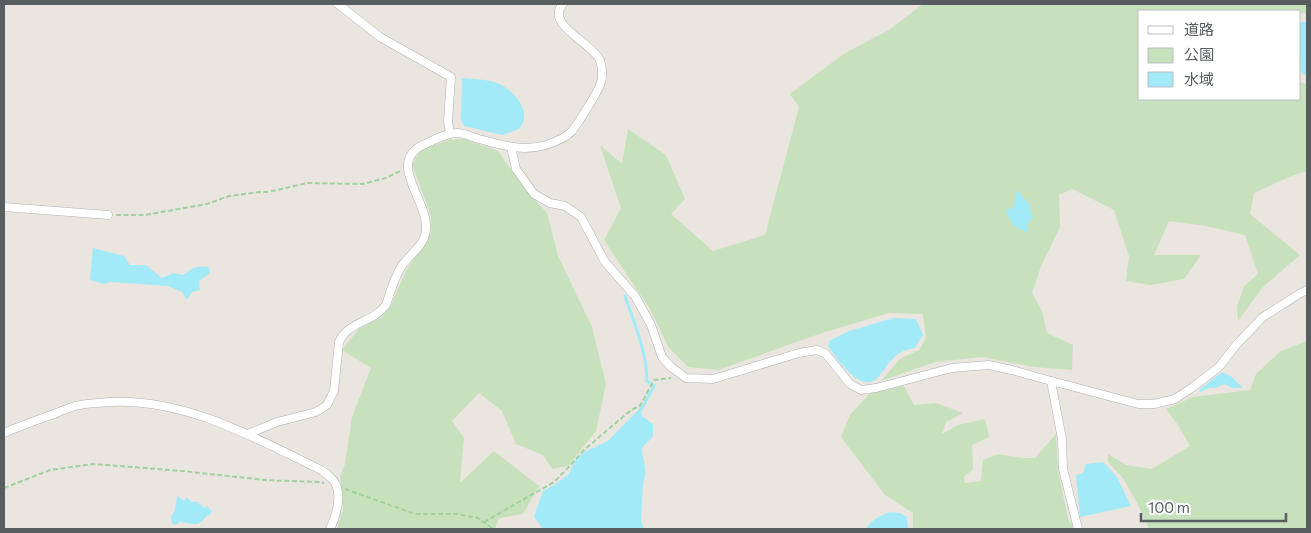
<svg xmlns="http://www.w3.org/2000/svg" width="1311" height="533" font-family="Commissioner,'Noto Sans JP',sans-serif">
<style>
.green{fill:#c7e1bd}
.water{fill:#a2eaf7}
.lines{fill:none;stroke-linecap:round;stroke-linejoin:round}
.stream{stroke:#a2eaf7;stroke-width:3}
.minor-casing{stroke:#adb2b4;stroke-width:9}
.path{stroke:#a2d1a1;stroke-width:2;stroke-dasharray:5 2.5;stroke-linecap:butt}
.minor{stroke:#fff;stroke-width:8}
</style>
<rect width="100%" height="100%" fill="#eae5df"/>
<g class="green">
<polygon points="923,4 1307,4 1307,13 1300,14 1300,11 1140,11 1140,99 1300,99 1300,82 1307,84 1307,171 1289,177 1254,193 1250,214 1300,255 1262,288 1238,321 1237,306 1244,286 1258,274 1245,235 1206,226 1169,221 1154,255 1201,255 1184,279 1151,285 1126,281 1129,256 1114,210 1072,189 1059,195 1060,227 1041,266 1032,293 1042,311 1047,333 1073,345 1072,370 1034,367 982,357 935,362 881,381 900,359 919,350 926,338 923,314 889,313 822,333 718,370 688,367 669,348 650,309 604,240 621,208 600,145 622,164 628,129 666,155 685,199 671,214 713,251 765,235 799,107 790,94 845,53 889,30"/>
<polygon points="464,139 498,151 524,188 547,213 558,256 592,327 606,384 596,431 568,466 552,469 543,455 516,444 502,411 479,393 452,421 464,438 460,483 494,451 539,486 523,514 499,518 495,529 337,529 343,510 340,476 345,464 352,417 371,368 342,350 359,329 382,317 390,307 407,269 431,233 431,216 412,164 421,150 448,140"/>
<polygon points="1307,341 1307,529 1149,529 1137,503 1123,478 1108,462 1108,454 1126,465 1152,469 1190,446 1178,425 1166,409 1193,397 1250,390 1256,374 1281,351"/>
<polygon points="904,386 914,405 936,403 963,413 946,422 942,434 958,425 985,419 989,437 972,445 973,469 964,477 965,483 981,481 983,460 998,454 1022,458 1035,458 1056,434 1058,470 1068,519 1076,529 913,529 913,513 885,495 841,437 850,415 871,392"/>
</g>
<g class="water">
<polygon points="1300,22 1307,22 1307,77 1300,70 1301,61 1300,59"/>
<path d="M462 78C473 79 487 79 497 83 510 88 526 104 524 119 523 123 521 126 519 129L502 135 464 126 461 120Z"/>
<path d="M1017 190 1029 204 1033 218 1027 224 1028 232C1014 229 1011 222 1005 210L1013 208Z"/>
<path d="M93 248 124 256 130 265H146L162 278 173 273 183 275C192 268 197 265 209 267L210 273 199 281 200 290 192 292 187 300 182 292 168 286 111 282 104 284 90 280Z"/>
<path d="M894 318 916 319 923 335 915 348C910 349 904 350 900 353 890 358 884 372 876 379 859 393 836 357 828 346L829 341 849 331Z"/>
<polygon points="1222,372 1232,377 1243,388 1232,388 1225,384 1214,388 1209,388 1200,392 1199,390"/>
<path d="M640 408 642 416 653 424V436L642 448C642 461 649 470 643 482L641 521 644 529H543L534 517 543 491 556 484 569 474 576 459 584 452 608 441Z"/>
<polygon points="1103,462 1117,477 1131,506 1080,517 1076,475 1083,473 1086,464"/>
<path d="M177 496 185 501 186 497 192 502H198L204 508 207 506 212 511 210 515H207C197 529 194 523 179 522L176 525 172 524 171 517 175 510Z"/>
<path d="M890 512 900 513 907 517 908 529H866C872 519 880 516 890 512Z"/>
</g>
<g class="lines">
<path class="stream" d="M625 296C634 323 647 352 647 381L654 386 639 413"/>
<defs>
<g id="minor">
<polyline points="338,4 380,37 451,77 448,121 450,134"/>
<polyline points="511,147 516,169 534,194 550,203 565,206 581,217 605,262 635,296 651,325 662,357 671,367 686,378 713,379 799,353 817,350 826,354 850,384 861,390 876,388 952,368 989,365 1012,370 1051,381 1078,388 1138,404 1154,404 1175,399 1193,387 1219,367 1237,344 1263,317 1299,294 1307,290"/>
<polyline points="4,207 108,215"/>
<polyline points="1051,381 1062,439 1063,469 1078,529"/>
<path d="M4 433C20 426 37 420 54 414 61 411 68 408 75 406 86 403 98 403 109 402 186 398 255 438 321 470 326 473 330 477 334 481 343 494 336 517 330 529"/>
<path d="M248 434 277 422 316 412 327 405 334 391 339 342C348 321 373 323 386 305 390 293 394 278 401 267 410 253 427 245 426 226 426 198 386 161 425 144 436 139 446 133 457 133 465 133 472 137 479 139 502 145 522 152 546 145 555 142 566 138 572 131 578 123 599 91 601 82 603 76 602 66 600 60 592 43 544 24 563 4"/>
</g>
</defs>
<use href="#minor" class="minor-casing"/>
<g class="path">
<polyline points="116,215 145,215 207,204 229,196 259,192 268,192 307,183 363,184 386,178 400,171"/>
<polyline points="4,488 50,470 94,464 182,471 265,480 318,482 324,483"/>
<polyline points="345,489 415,514 457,514 478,518 493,529"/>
<polyline points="484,522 554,482 565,471 584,450 631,410 640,406 654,380 671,378"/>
</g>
<use href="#minor" class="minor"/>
</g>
<rect width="1311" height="533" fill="none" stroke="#585d5f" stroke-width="10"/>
<rect x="1138" y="10" width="162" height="90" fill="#ffffff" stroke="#bcbebf"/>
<rect x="1148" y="26" width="25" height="8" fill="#ffffff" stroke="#bcbebf"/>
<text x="1184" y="35" font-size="15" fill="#585d5f">道路</text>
<rect x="1148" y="48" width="25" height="15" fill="#c7e1bd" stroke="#bcbebf"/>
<text x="1184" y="60" font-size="15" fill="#585d5f">公園</text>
<rect x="1148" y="72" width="25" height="15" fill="#a2eaf7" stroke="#bcbebf"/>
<text x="1184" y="85" font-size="15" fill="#585d5f">水域</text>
<path d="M1141 513v8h145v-8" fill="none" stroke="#585d5f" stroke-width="2.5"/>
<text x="1148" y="513" font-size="15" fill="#585d5f" stroke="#ffffff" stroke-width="4" paint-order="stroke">100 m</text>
</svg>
